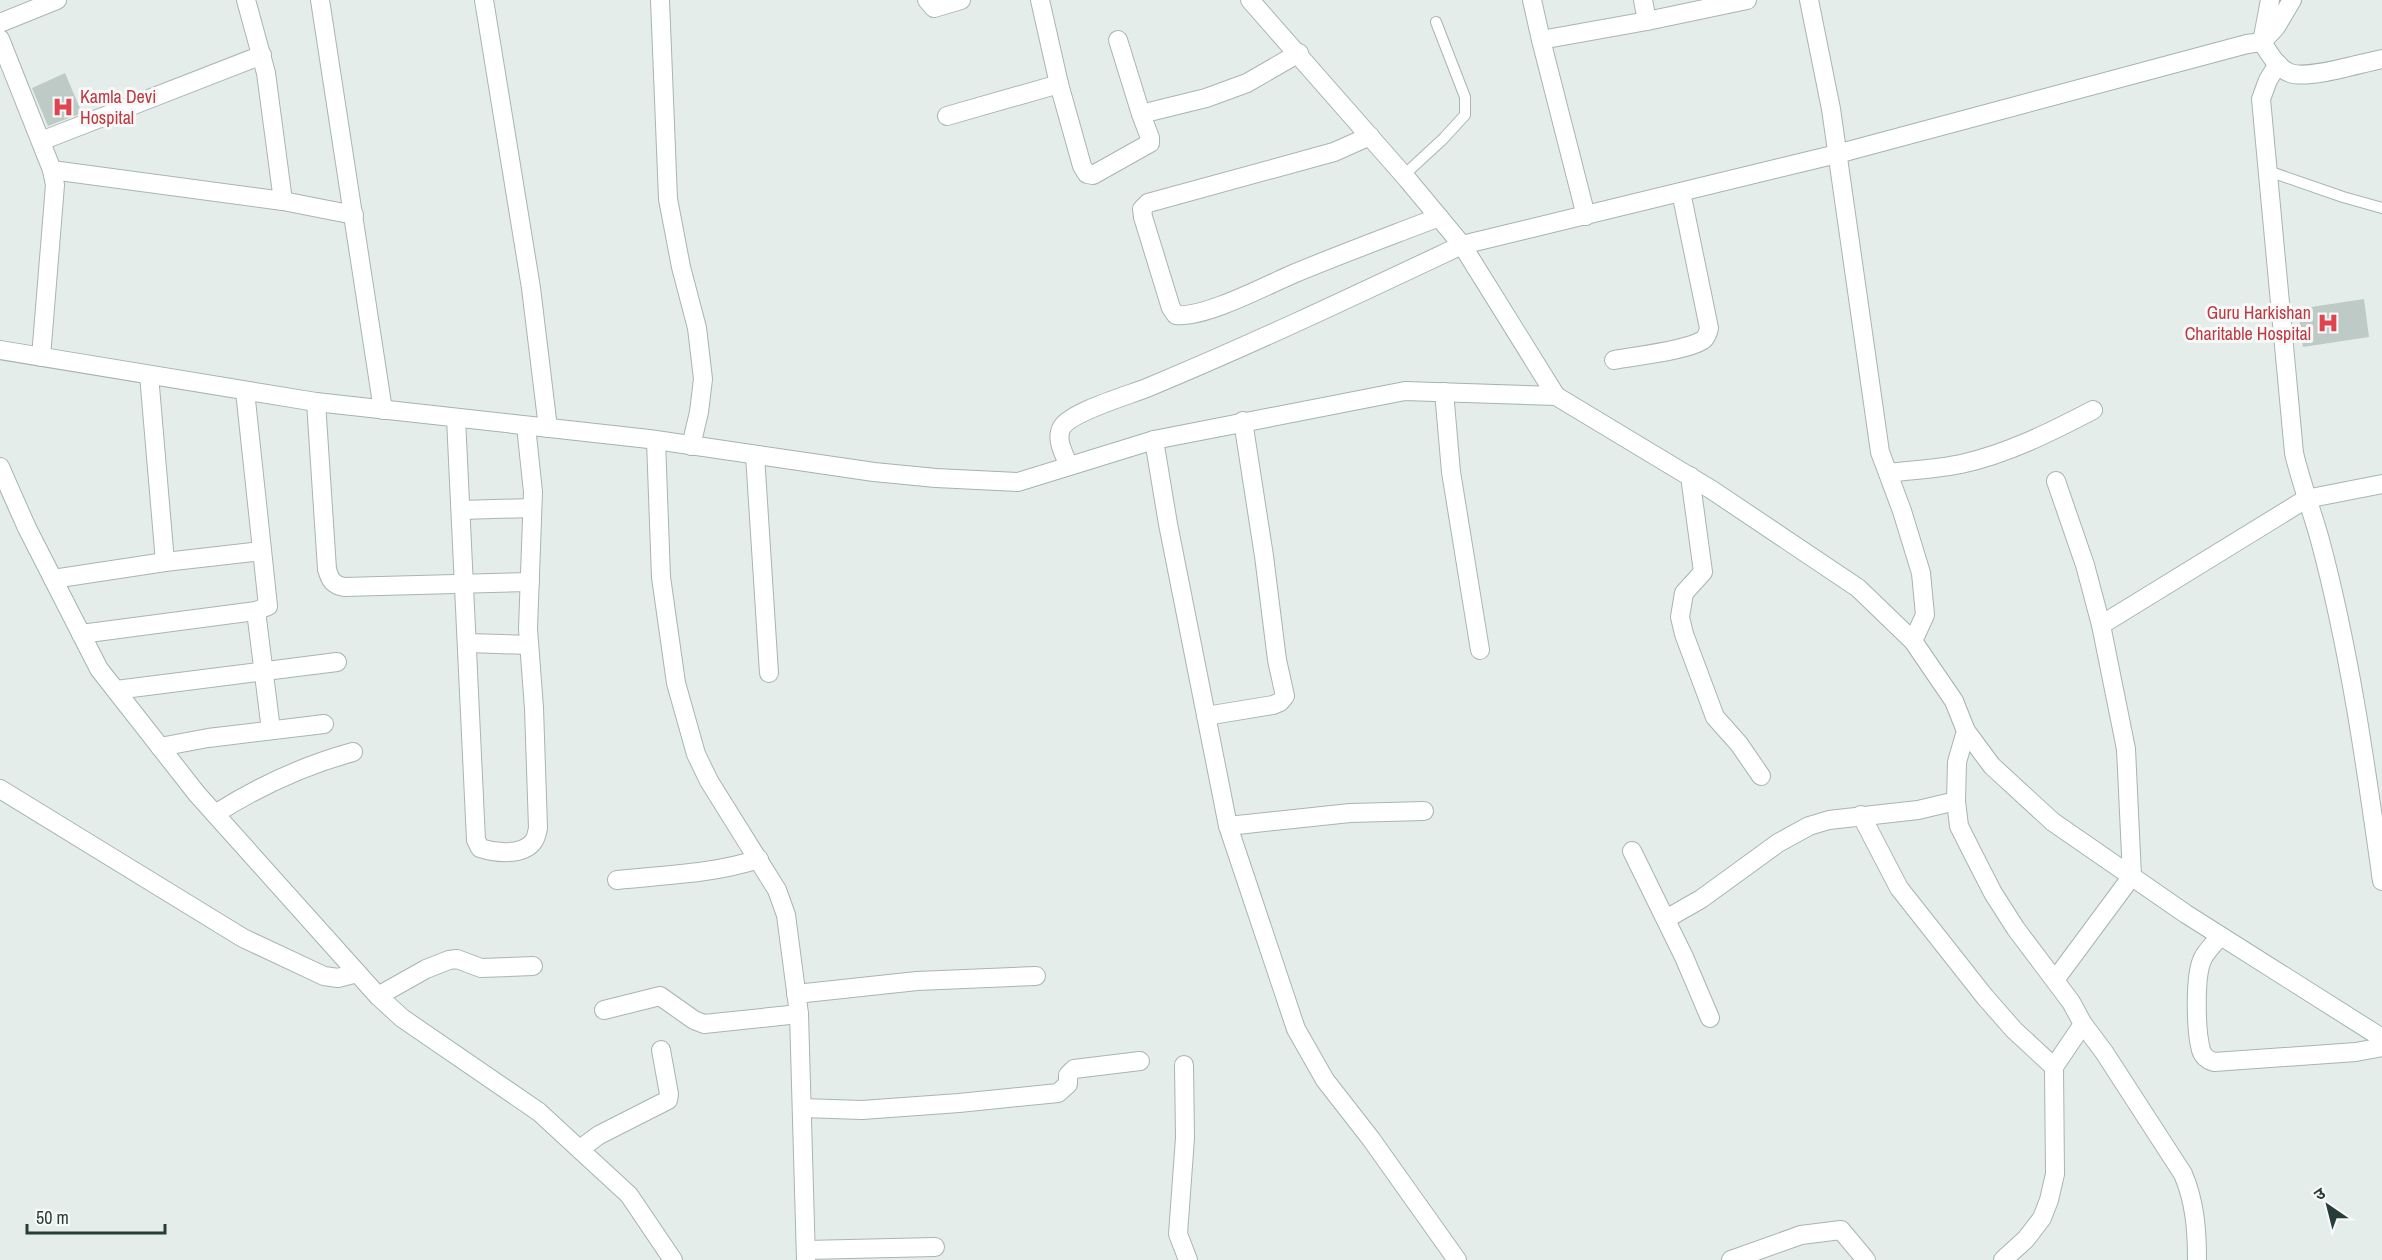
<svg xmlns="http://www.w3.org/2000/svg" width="2382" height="1260" font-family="'Archivo Narrow','Noto Sans Devanagari',sans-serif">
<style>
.building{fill:#becac6}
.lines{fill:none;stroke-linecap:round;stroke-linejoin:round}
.lane-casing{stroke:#a8b5b1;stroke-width:12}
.street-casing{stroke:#a8b5b1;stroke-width:20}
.secondary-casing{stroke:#a2b4af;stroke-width:20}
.lane{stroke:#fff;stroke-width:10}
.street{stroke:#fff;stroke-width:18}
.secondary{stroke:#fff;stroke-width:18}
.labels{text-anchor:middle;stroke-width:6;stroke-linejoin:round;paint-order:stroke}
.health-label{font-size:18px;fill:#be3a42;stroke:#f6f9f8;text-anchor:start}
</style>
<rect width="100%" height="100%" fill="#e5edea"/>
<g class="building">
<polygon points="65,73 82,113 48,126 32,88"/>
<polygon points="2364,299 2369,337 2303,347 2298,309"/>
</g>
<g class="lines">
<defs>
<g id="lane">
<polyline points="2268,171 2343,197 2382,208"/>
<polyline points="1404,175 1443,139 1465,115 1465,97 1436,22"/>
</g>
<g id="street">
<polyline points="246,0 266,73 283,201"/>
<polyline points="320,0 383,410"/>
<polyline points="484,0 531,288 548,428"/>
<polyline points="660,0 668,199 681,267 697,328 703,379 699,412 691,446"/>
<polyline points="927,0 934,8 961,0"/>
<polyline points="1040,0 1059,84 1082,166 1087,174 1093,175 1150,143 1150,138 1141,114 1206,98 1247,83 1299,53"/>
<polyline points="1532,0 1541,40 1647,21 1747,0"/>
<polyline points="1643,0 1647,21"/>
<polyline points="1809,0 1831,109 1880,452 1902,511 1921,573 1925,615 1913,641"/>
<polyline points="0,23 57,0"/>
<polyline points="0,39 52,170 55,185 41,357"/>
<polyline points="1118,40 1141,114"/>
<polyline points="1541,40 1586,216"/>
<polyline points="2262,42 2270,0"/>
<path d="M2278 64 2268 80 2261 99 2294 453C2301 483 2312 511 2320 540 2350 652 2366 767 2382 881"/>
<polyline points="947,116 1059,84"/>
<path d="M1370 136 1334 152 1148 203 1142 209 1143 217 1171 308 1176 315C1205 318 1265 286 1293 274 1341 254 1390 236 1439 217"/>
<polyline points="41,141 262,55"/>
<polyline points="52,170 283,201 354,215"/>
<path d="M1614 360C1635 356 1686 351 1703 340 1707 337 1708 333 1709 328L1681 192"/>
<polyline points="149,375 165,562"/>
<polyline points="1444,392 1451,472 1480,650"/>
<path d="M316 402 327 569C330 580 333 585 344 587L530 582"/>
<path d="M456 418 476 840 480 848C495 853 522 856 533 842 536 839 537 833 538 828L534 708 528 629 533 492 526 426"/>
<polyline points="1154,440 1168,524 1228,826 1296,1029 1325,1080 1371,1139 1457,1260"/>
<polyline points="656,441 661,577 676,683 696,754 709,781 777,890 786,915 799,1014 806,1260"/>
<polyline points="755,455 769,673"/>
<path d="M1069 466C1064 454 1055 439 1062 427 1072 411 1130 395 1149 387 1255 343 1358 294 1462 245L1408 180 1250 0"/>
<path d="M1888 473C1912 470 1937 469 1961 464 2007 454 2051 432 2093 410"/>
<polyline points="1690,476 1703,572 1684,593 1680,617 1684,634 1715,717 1739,744 1761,776"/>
<polyline points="461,510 532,508"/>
<polyline points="53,579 165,562 262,551"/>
<polyline points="256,611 271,730"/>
<polyline points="2101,625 2306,499 2382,484"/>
<polyline points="81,634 256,611 268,606 245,391"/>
<polyline points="468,643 529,645"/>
<polyline points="116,690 337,662"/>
<polyline points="1206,716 1273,705 1280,702 1285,696 1277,660 1264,556 1243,421"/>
<path d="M1966 731 1957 762 1956 801 1959 826 1972 852 1993 893 2016 929 2071 1002 2083 1024 2104 1052 2183 1174C2195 1202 2197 1230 2197 1260"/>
<polyline points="160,747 208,738 324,724"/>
<polyline points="0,789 243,938 324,976 338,978 357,973"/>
<path d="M215 814C259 786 302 766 353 752"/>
<polyline points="1861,815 1899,888 1985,997 2014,1030 2054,1067"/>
<polyline points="1228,826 1350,813 1424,811"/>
<polyline points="1632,851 1684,957 1710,1018"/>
<path d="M617 880C664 875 713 874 759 859"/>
<polyline points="1666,919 1701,899 1778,843 1809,826 1829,820 1918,810 1956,801"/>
<path d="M2220 936C2215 943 2207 950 2203 958 2194 975 2196 1032 2201 1050 2203 1057 2208 1060 2214 1062L2356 1052 2382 1047"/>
<polyline points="2055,980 2132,876 2126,749 2101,625 2085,565 2056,481"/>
<polyline points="796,994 917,981 1036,976"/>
<polyline points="378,996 426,969 449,960 457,959 481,968 533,966"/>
<polyline points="604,1010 660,996 694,1020 704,1024 799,1014"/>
<polyline points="1184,1065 1185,1138 1178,1234 1188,1260"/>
<polyline points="802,1108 862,1110 959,1103 1058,1093 1068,1084 1068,1075 1074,1069 1140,1061"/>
<polyline points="580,1149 599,1135 668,1100 669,1094 661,1050"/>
<polyline points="806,1250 935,1247"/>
<polyline points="1731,1260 1801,1235 1841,1230 1866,1260"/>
<polyline points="2003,1260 2026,1239 2042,1218 2049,1200 2055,1174 2054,1067 2083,1024"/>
</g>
<g id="secondary">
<path d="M2262 42C2269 53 2277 68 2290 73 2308 80 2361 63 2382 59"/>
<polyline points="0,350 316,402 649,439 874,472 936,478 1018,482 1154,440 1405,391 1556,396 1712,490 1858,588 1913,641 1954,701 1966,731 1992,766 2053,822 2186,914 2382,1038"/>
<polyline points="1556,396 1462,245 1837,154 2247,44 2262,42 2276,27 2292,0"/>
<polyline points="0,467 27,528 99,669 197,794 378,996 402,1018 539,1112 629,1195 673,1260"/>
</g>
</defs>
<use href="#lane" class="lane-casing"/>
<use href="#street" class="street-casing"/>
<use href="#secondary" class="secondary-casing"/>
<use href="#lane" class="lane"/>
<use href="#street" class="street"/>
<use href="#secondary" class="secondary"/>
</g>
<defs>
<symbol id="hospital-bare" viewBox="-9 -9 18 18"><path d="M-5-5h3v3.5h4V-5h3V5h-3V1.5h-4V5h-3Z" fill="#e0444e" stroke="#f6f9f8" stroke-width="2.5" paint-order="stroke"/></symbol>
</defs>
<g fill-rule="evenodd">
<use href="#hospital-bare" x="48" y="92" width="30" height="30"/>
<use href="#hospital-bare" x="2313" y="308" width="30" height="30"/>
</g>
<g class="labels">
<g class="health-label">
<text x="80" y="103">Kamla Devi<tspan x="80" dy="21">Hospital</tspan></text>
<text x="2311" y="319" text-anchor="end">Guru Harkishan<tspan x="2311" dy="21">Charitable Hospital</tspan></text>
</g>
</g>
<g transform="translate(2328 1206) rotate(325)" stroke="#f6f9f8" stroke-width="4.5" paint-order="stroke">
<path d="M0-4.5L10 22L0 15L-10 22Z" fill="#263d39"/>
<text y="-9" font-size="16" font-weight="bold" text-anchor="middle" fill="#263d39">उ</text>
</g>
<path d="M27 1224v9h138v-9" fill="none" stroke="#263d39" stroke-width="3"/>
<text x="36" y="1224" font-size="18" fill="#263d39" stroke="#f6f9f8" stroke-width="4.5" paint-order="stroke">50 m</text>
</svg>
